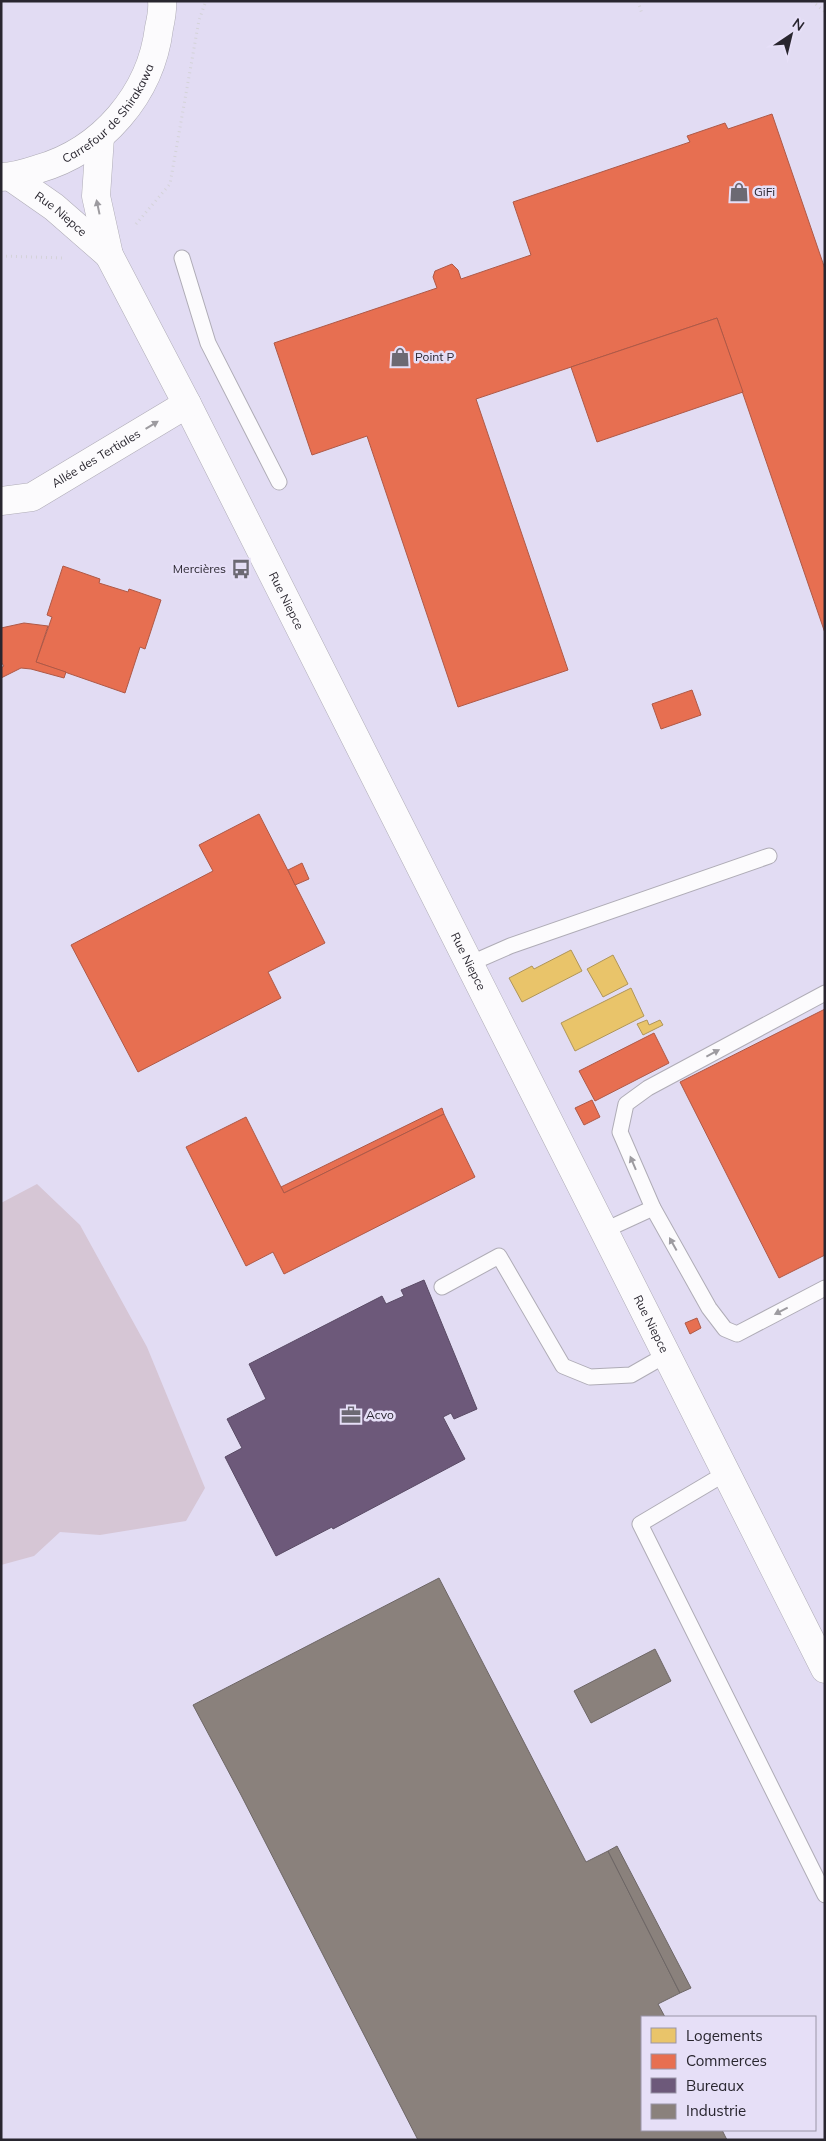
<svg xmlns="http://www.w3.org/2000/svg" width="826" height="2141" font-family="Mulish,sans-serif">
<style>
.built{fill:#e2dcf3;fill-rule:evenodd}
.green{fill:#d6c6d5}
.homes{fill:#e9c46a;stroke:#af9558}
.shops{fill:#e76f51;stroke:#ae5947}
.offices{fill:#6d597a;stroke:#594a64}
.industry{fill:#8a817c;stroke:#6d6665}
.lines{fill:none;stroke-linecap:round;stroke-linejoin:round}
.lane-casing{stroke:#afacb6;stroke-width:17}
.street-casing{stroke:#afacb6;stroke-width:29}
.primary-casing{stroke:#afacb6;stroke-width:29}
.path{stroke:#d4d3d8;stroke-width:3;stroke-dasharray:1 4;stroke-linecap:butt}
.lane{stroke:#fcfbfd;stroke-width:15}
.street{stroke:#fcfbfd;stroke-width:28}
.primary{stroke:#fcfbfd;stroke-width:28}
.oneway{fill:#9d9ba0}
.labels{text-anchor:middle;stroke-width:5;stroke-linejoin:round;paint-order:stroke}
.street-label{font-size:12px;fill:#29262f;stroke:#e6dff7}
.poi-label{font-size:12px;fill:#29262f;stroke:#e6dff7;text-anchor:start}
</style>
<rect width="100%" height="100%" fill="#e8e5f1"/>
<path class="built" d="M1 1 825 2V2140H1ZM642 2017H815V2130H642Z"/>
<polygon class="green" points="37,1184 80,1225 147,1347 205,1488 186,1521 100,1535 60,1532 34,1556 1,1565 1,1203"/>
<g class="homes">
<polygon points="571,950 582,971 522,1002 509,978 532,966 534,969"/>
<polygon points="613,955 628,984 603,997 587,969"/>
<polygon points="631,988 644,1016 575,1051 561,1023"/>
<polygon points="647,1020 649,1025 660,1020 663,1025 643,1035 637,1024"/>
</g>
<g class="shops">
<polygon points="772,114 825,269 825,633 717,318 476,399 568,670 458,707 367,436 312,455 274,343 437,288 433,277 435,271 452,264 458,270 461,279 531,255 513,202 690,142 687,136 725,123 728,129"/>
<polygon points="717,318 743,392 597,442 571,367"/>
<polygon points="63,566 100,579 99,583 128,592 129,589 161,600 145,649 140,647 125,693 36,662 52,617 47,615"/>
<polygon points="24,623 48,626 36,662 66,672 64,678 31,669 21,668 1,678 1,668 4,666 1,662 1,628"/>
<polygon points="692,690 701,715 661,729 652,704"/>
<polygon points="259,814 325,943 268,972 281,998 138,1072 71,945 213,871 199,845"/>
<polygon points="302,863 309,879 295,885 288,870"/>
<polygon points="825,1009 825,1255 779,1278 680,1082"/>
<polygon points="654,1033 669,1063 595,1101 579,1071"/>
<polygon points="592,1100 600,1117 584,1125 575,1108"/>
<polygon points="442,1108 444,1114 284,1193 281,1187"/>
<polygon points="444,1114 475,1177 284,1274 273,1252 246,1266 186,1147 246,1117 284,1193"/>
<polygon points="697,1318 701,1328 690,1334 685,1323"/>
</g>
<polygon class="offices" points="424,1280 477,1409 454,1419 451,1413 443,1417 465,1459 333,1529 332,1527 276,1556 225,1457 242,1448 227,1419 266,1399 249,1364 382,1296 386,1304 404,1296 401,1290"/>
<g class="industry">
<polygon points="439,1578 586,1862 608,1851 680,1993 658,2004 665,2017 642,2017 642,2130 722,2130 727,2140 418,2140 241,1795 193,1705"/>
<polygon points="655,1649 671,1681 591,1723 574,1691"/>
<polygon points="617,1846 691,1988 680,1993 608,1851"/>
</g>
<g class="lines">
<defs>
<g id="lane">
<polyline points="182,258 208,343 279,482"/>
<polyline points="469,964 510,946 769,856"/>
<polyline points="825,993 648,1088 626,1104 620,1132 653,1208 709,1308 725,1329 737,1334 825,1288"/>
<polyline points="603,1231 653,1208"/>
<polyline points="442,1287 499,1256 563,1366 590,1377 631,1375 666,1355"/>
<polyline points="726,1473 640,1524 825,1895"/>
</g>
<g id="street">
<path id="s1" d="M100 137 96 196 109 255 187 404 825 1669"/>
<path id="s2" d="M11 177 54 207 109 255"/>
<path id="s3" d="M1 501 32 497 187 404"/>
</g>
<g id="primary">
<path id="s4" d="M1 177C14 177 26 173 38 169 102 151 151 94 159 28 161 19 163 10 162 1"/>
</g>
</defs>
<use href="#lane" class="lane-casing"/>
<use href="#street" class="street-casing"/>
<use href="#primary" class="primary-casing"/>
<g class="path">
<polyline points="638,1 642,14"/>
<polyline points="812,1 825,12"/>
<polyline points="136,224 170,184 199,20 206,1"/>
<polyline points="1,256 64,258"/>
</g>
<use href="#lane" class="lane"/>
<use href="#street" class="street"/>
<use href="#primary" class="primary"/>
</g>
<defs><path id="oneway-solid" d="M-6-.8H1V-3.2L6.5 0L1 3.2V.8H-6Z" transform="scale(1.25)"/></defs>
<g class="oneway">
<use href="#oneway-solid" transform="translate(98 207) rotate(-102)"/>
<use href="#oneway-solid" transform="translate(152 425) rotate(-31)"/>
<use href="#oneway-solid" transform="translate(713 1053) rotate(-28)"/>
<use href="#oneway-solid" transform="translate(633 1163) rotate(-113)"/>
<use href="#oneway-solid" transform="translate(673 1244) rotate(-119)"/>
<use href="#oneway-solid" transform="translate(781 1311) rotate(153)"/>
</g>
<defs>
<symbol id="shop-bare" viewBox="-9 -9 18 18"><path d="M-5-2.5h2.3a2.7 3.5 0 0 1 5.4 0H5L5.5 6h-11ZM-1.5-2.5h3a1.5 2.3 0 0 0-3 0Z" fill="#6c6973" stroke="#e6dff7" stroke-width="2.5" paint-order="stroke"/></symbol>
<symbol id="bus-bare" viewBox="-9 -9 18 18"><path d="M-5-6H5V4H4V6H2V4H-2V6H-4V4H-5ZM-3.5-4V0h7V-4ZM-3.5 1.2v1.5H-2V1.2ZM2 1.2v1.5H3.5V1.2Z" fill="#6c6973" stroke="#e6dff7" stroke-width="2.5" paint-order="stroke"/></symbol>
<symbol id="office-bare" viewBox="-9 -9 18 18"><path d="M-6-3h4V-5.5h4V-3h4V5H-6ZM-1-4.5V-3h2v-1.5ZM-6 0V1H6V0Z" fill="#6c6973" stroke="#e6dff7" stroke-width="2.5" paint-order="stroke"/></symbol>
</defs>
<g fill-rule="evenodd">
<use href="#shop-bare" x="725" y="178" width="28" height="28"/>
<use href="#shop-bare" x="386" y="343" width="28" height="28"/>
<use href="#bus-bare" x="227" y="555" width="28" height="28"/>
<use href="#office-bare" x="337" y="1401" width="28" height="28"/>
</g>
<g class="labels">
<g class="street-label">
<text dy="4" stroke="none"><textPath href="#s4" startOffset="131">Carrefour de Shirakawa</textPath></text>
<text dy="4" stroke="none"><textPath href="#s2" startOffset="62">Rue Niepce</textPath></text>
<text dy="4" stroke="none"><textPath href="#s3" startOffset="106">Allée des Tertiales</textPath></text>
<text dy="4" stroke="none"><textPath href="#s1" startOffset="508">Rue Niepce</textPath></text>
<text dy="4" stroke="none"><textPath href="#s1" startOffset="912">Rue Niepce</textPath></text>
<text dy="4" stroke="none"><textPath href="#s1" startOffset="1318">Rue Niepce</textPath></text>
</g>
<g class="poi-label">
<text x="754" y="196">GiFi</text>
<text x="415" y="361">Point P</text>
<text x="226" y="573" text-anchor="end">Mercières</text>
<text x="366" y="1419">Acvo</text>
</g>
</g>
<rect width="826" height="2141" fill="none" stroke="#29262f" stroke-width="5"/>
<rect x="641" y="2016" width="175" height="115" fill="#e6dff7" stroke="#9a95a7"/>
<rect x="651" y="2028" width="25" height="15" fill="#e9c46a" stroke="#9a95a7"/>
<text x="686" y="2041" font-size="15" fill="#29262f">Logements</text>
<rect x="651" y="2054" width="25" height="15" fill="#e76f51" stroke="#9a95a7"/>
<text x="686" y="2066" font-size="15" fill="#29262f">Commerces</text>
<rect x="651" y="2078" width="25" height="15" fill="#6d597a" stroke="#9a95a7"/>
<text x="686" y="2091" font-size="15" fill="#29262f">Bureaux</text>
<rect x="651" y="2104" width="25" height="15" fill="#8a817c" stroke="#9a95a7"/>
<text x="686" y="2116" font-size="15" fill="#29262f">Industrie</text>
<g transform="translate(791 35) rotate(35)" stroke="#e6dff7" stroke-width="4" paint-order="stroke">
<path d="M0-4L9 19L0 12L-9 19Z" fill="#29262f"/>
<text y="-8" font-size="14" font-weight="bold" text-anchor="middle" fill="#29262f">N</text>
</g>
</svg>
